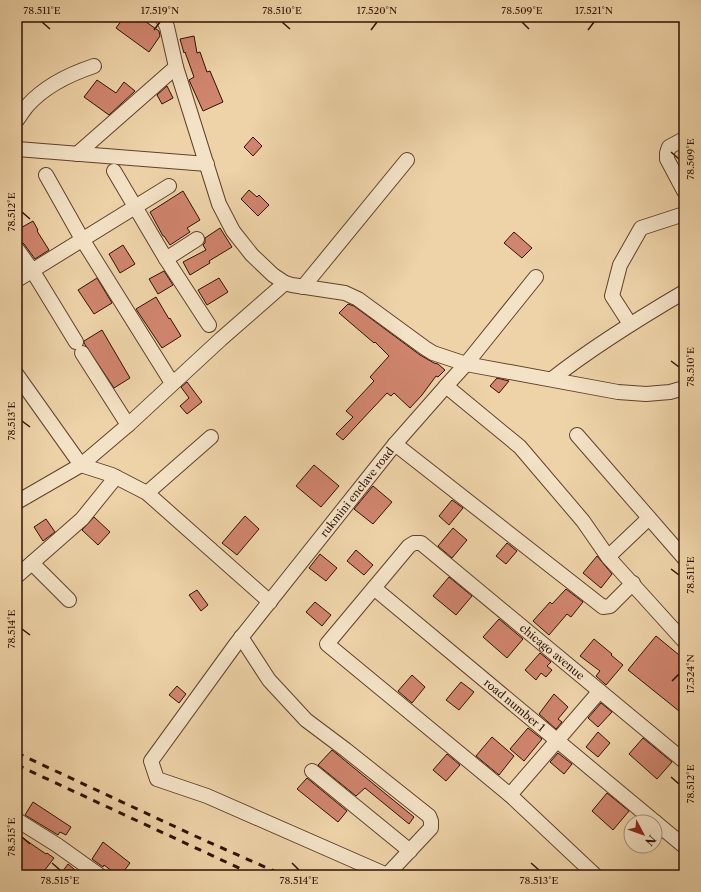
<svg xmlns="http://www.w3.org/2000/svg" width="701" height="892" font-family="'Libre Caslon Text',serif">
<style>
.building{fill:#d0856e;stroke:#301101}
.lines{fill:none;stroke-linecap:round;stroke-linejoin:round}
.minor-casing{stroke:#60422b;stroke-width:16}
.minor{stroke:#f4e2c6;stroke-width:14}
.rail{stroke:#301101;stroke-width:3;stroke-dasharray:7 7;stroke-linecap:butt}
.ticks{fill:none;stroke:#301101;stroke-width:1.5}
.labels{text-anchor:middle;stroke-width:3;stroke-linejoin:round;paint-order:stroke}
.street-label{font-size:11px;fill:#301101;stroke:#f4e2c6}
.neatline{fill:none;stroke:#301101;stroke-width:1.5}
.ticks-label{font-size:10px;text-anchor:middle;fill:#301101}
</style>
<rect width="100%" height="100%" fill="#eed3a8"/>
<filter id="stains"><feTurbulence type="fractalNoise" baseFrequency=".005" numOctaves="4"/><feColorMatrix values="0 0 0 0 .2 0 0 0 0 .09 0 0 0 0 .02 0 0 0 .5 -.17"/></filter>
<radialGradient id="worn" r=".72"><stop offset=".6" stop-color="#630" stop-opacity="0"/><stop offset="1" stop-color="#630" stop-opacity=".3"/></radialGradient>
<g class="building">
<polygon points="124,17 139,17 159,31 160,36 149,52 116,28"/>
<polygon points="194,36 197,53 200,52 207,72 210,71 223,102 203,111 189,80 194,77 185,52 184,53 180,39"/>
<polygon points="97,80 116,93 124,82 135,91 109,115 84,97"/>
<polygon points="167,86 173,98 162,104 157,95"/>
<polygon points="253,137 262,146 253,156 244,147"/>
<polygon points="249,190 257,197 259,195 269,205 258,216 241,199"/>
<polygon points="183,191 200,220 187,228 190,232 170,245 164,236 163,236 150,212"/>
<polygon points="33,221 38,230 37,231 49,250 35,259 24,244 17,239 17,230"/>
<polygon points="220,228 232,247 209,261 210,263 190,275 183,262 206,250 203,245 205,243 205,238"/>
<polygon points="514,232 532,248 522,258 504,243"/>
<polygon points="123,245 135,264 120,273 109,254"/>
<polygon points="164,271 173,285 158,294 149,279"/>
<polygon points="97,278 112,303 94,314 78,290"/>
<polygon points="219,278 228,292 207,305 198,290"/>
<polygon points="156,297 169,319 170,318 181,336 162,348 136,309"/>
<polygon points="348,304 354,306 420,355 434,363 438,364 445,370 438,377 436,376 422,395 410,408 394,393 391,396 387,393 343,440 336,434 353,417 346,411 374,381 370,377 389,356 375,342 374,343 339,313"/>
<polygon points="102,330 130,378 114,388 84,343 84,341"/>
<polygon points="497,378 509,381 499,393 490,386"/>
<polygon points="187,382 202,402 187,414 180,406 189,398 181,387"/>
<polygon points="314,465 339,486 321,507 296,486"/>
<polygon points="373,486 392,502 373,524 354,509"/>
<polygon points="452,500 463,508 449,525 439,516"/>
<polygon points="245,516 259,529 237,555 222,543"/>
<polygon points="94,517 110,532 98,545 82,530"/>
<polygon points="46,519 55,532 43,541 34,527"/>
<polygon points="453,528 467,540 452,558 438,546"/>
<polygon points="507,543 517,551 506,564 496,556"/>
<polygon points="356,550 373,565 364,575 347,561"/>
<polygon points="320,554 337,568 326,581 309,568"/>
<polygon points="597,556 612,574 601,588 583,573"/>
<polygon points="449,577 472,596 456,615 433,596"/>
<polygon points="566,589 583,602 571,617 567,614 549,635 533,621 550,602 552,604"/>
<polygon points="197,590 208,605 201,611 189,595"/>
<polygon points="315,602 331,615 322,626 306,612"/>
<polygon points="499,619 523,639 507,658 483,637"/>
<polygon points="656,636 684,659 684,704 679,711 628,670"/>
<polygon points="594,639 612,654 611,655 623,665 606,685 596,676 600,671 580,656"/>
<polygon points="540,653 551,662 547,666 552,670 546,677 541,673 536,680 525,670"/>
<polygon points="412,675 425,687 412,703 398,691"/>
<polygon points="461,682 474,692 459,710 446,700"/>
<polygon points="177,686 186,694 179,703 169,695"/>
<polygon points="554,694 568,707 558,719 562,722 556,729 539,714"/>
<polygon points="601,703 612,712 598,727 588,718"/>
<polygon points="528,728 542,739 524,761 510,749"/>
<polygon points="598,732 610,743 598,757 586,747"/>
<polygon points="492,737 514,756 499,775 476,756"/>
<polygon points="643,738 672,762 657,779 629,754"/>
<polygon points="332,750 414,817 409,824 365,788 356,796 318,765"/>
<polygon points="558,753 572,764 564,774 550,762"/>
<polygon points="447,754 460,765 446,781 433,770"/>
<polygon points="307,778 347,811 338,822 297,789"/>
<polygon points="607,793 629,811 613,830 592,811"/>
<polygon points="33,802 71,827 66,835 60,832 58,835 25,815"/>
<polygon points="17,834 46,854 47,853 54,858 41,875 17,875"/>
<polygon points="103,842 130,863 121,875 117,875 104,865 103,867 92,859"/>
<polygon points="68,864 81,875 60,875"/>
</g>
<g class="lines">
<defs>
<g id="minor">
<polyline points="162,17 167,27 176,67 219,204 233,231 252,255 273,275 285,283 292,285 345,293 358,299 425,348 433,353 466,364 618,392 646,394 670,392 684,388"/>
<path d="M17 120C21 115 24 109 28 105 45 86 70 74 94 66"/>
<polyline points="684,139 669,147 667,153 667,159 684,191"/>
<polyline points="17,149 207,164"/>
<polyline points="77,154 176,67"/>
<polyline points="114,171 166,259 209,325"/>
<polyline points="46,175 82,239 172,383"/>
<polyline points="17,249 32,270 76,342"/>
<polyline points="166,259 197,239"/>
<polyline points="536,277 466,364 446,386 520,447 583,521 608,557 684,641"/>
<polyline points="17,280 169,186"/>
<polyline points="303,287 407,160"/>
<polyline points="630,324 612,296 620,265 641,228 684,214"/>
<polyline points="82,353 128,425"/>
<polyline points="17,375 81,465 112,475 147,493 270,602"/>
<path d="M552 379C594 346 638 319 684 292"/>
<polyline points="577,435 684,558"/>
<polyline points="395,444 603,607 610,606 633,583"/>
<polyline points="147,493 211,437"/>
<polyline points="17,502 81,465 128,425 221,339 285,283"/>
<polyline points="608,557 649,518"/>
<polyline points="32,563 69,600"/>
<polyline points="17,576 82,519 116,477"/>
<path id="s1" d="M374 588 655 822"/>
<polyline points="241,637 269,680 306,720 346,750 429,816 431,821 431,828 387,875"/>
<polyline points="312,771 410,851"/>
<polyline points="510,795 599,692"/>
<polyline points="17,820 57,845 99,875"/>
<polyline points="655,822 684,846"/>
<path id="s2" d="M387 875 207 796 157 779 151 761 236 644 395 444 446 386"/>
<path id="s3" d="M595 875 510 795 327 644 409 546 414 543H421L684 761"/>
</g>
</defs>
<use href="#minor" class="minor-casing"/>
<use href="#minor" class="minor"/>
<g class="rail">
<polyline points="17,753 195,836 283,875"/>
<polyline points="17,765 254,875"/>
</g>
</g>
<path class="ticks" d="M42 22 50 29M282 22 290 29M522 22 529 29M154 30 160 22M371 30 377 22M588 30 594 22M671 152 679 159M22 212 30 219M671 361 679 367M22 421 30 427M671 569 679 575M22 629 30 635M672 681 679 674M671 777 679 784M22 837 30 844M52 863 60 870M292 863 299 870M531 863 539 870"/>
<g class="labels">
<g class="street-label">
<text dy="4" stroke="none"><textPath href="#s2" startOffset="607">rukmini enclave road</textPath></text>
<text dy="4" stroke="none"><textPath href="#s3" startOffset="665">chicago avenue</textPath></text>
<text dy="4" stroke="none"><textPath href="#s1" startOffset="183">road number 1</textPath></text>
</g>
</g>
<rect width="701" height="892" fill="none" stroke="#eed3a8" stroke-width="44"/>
<g transform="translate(643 834) rotate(131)"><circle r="19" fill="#f4e2c6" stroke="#a68e77"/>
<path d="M0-3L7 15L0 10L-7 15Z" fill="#8f2418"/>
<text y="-6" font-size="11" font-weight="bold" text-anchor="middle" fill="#301101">N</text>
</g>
<rect x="22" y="22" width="657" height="848" class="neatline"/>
<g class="ticks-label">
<text x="42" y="14">78.511°E</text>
<text x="160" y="14">17.519°N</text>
<text x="282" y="14">78.510°E</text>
<text x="377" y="14">17.520°N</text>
<text x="522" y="14">78.509°E</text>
<text x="594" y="14">17.521°N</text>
<text transform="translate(690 159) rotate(-90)" y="4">78.509°E</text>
<text transform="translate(11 212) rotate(-90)" y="4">78.512°E</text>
<text transform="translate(690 367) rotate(-90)" y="4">78.510°E</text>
<text transform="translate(11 421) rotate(-90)" y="4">78.513°E</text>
<text transform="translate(690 575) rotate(-90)" y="4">78.511°E</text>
<text transform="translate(11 629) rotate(-90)" y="4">78.514°E</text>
<text transform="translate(690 674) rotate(-90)" y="4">17.524°N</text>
<text transform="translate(690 784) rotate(-90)" y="4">78.512°E</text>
<text transform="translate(11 837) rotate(-90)" y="4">78.515°E</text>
<text x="60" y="884">78.515°E</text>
<text x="299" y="884">78.514°E</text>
<text x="539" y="884">78.513°E</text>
</g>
<rect width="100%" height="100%" filter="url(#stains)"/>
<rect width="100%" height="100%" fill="url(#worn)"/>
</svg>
